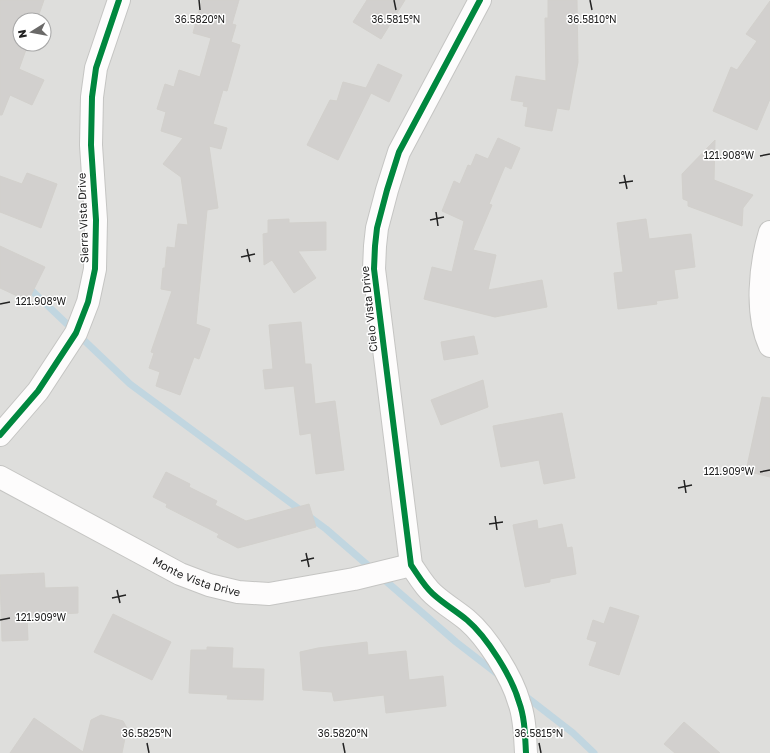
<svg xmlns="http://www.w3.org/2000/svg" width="770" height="753" font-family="'Golos Text',sans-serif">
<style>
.residential{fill:#dededc;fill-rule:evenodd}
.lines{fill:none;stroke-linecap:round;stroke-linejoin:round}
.stream{stroke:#c1d6e0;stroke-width:7}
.building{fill:#d2d0ce;stroke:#d2d0cc}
.minor-casing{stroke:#c5c5c3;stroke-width:24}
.minor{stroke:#fdfcfc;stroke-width:22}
.cycleway-casing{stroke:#fff;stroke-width:8}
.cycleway{stroke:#00873e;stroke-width:6}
.ticks{fill:none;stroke:#222;stroke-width:1.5}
.labels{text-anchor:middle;stroke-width:3;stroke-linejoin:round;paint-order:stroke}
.street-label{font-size:11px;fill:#222;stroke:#fff}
.ticks-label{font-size:10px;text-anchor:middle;fill:#222;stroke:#fff;stroke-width:3;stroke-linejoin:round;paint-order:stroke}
</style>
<rect width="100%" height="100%" fill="#efeeeb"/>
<path class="residential" d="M0 0H770V753H0ZM20 20H44V44H20Z"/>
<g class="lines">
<g class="stream">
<polyline points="27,286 130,384 326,529 456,642 500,676"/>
<polyline points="524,695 573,733 594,753"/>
</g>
</g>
<g class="building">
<polygon points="0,0 44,0 37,20 20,20 20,44 28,44 19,69 44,80 32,105 10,95 2,115 0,115"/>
<polygon points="202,0 239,0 232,24 236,25 231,42 240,45 227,91 223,90 213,124 227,128 221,149 209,146 218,208 207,210 196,324 210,329 199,359 194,357 180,395 156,386 160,372 149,368 154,353 151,352 172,291 161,289 163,268 165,268 167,247 175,248 178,224 188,225 181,177 163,164 183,138 161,131 166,112 157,109 165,84 174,87 179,70 200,77 211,38 193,33"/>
<polygon points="367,0 405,0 381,39 353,22"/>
<polygon points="548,0 577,0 578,62 569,110 557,108 552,131 525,126 528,107 523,106 524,102 511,100 516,76 546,81 545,18 548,18"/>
<polygon points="770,1 770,99 757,130 713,111 731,67 737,70 757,41 746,34"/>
<polygon points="378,64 402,75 389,102 371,93 338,160 307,145 330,100 337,101 343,82 366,88"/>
<polygon points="498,138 520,148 511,169 505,166 489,204 492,205 473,250 496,255 488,290 542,280 547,307 495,317 424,299 432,267 452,272 464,221 442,211 454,181 460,184 468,165 471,166 476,154 488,159"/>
<polygon points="715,140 714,180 753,195 743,208 742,226 688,206 688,201 683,199 682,174"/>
<polygon points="27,173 57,184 41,228 0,212 0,176 22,184"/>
<polygon points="289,219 289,223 326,222 326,250 298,251 316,278 294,293 272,260 264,265 263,234 268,233 268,220"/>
<polygon points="646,219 649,239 691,234 695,267 674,270 678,298 656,301 657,304 618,309 614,273 623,272 617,223"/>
<polygon points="0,246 45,267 28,301 0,288"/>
<polygon points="301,322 305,364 311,364 315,404 335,401 344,470 316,474 311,433 300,435 294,386 265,389 263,370 273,369 269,325"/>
<polygon points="474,336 478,354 444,360 441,342"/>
<polygon points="483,380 488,407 441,425 431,400"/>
<polygon points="762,397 770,398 770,477 746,471"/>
<polygon points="562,413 575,478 544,484 539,460 501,467 493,426"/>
<polygon points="166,472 190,484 189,487 217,501 215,505 246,521 309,504 316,527 238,548 217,537 219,534 166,507 167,504 153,497"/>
<polygon points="537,520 538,529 562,524 567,548 572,547 576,574 550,579 550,582 525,587 513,525"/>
<polygon points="44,573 45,588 78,587 78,613 27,616 28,640 2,641 0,575"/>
<polygon points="610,607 639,616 619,675 589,665 597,642 587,639 593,620 604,624"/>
<polygon points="113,614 171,642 152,680 94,652"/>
<polygon points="367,642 368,655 406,651 409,680 443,676 446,706 386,713 384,695 334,701 332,692 303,690 300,652 318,648"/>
<polygon points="207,647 233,648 232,668 264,669 263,700 227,699 228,695 189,693 191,650 207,650"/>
<polygon points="101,715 123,721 127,728 122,753 10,753 34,718 83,752 91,720"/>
<polygon points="684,722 720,753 675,753 664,744"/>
</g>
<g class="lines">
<defs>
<g id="minor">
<path d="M480 0 399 152 387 190 377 228 375 246 374 269 411 565C418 575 424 586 433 594 444 604 456 611 467 620 487 637 512 677 519 702 525 718 525 736 526 753"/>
<path d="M770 232C760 265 755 314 770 346"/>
<polyline points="0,435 38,391 76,333 88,302 95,269 96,220 91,145 92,97 96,68 119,0"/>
<path id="s1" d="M0 477 180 574 209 585 238 592 269 594 354 579 411 565"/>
</g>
</defs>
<use href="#minor" class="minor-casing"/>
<use href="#minor" class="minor"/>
<defs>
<g id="cycleway">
<path d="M480 0 399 152 387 190 377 228 375 246 374 269 411 565C418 575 424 586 433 594 444 604 456 611 467 620 487 637 512 677 519 702 525 718 525 736 526 753"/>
<polyline points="0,435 38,391 76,333 88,302 95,269 96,220 91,145 92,97 96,68 119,0"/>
</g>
</defs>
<use href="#cycleway" class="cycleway-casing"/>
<use href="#cycleway" class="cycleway"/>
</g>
<path class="ticks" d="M199 0 200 10M394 0 396 10M590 0 592 10M760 156 770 154M624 175 627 189M619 183 633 181M436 212 438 226M430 220 444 217M247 249 250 262M241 257 255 254M0 304 10 302M760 472 770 470M684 480 686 493M678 488 692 485M495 516 497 530M489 524 503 522M306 553 309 567M301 561 314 558M117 590 120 603M112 598 126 595M0 620 10 618M147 743 149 753M343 743 345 753M539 743 541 753"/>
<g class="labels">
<g class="street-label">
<text transform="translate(83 218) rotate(-92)" y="4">Sierra Vista Drive</text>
<text transform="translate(369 309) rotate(-96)" y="4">Cielo Vista Drive</text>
<text dy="4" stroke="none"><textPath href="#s1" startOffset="221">Monte Vista Drive</textPath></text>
</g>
</g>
<g class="ticks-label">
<text x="200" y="23">36.5820°N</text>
<text x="396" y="23">36.5815°N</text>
<text x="592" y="23">36.5810°N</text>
<text x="729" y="159">121.908°W</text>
<text x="41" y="305">121.908°W</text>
<text x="729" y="475">121.909°W</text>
<text x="41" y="621">121.909°W</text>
<text x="147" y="737">36.5825°N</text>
<text x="343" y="737">36.5820°N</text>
<text x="539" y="737">36.5815°N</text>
</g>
<g transform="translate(32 32) rotate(259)"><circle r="19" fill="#ffffff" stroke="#a7a7a7"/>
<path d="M0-3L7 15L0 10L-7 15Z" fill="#6a6968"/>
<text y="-6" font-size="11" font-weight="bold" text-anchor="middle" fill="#222222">N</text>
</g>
</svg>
